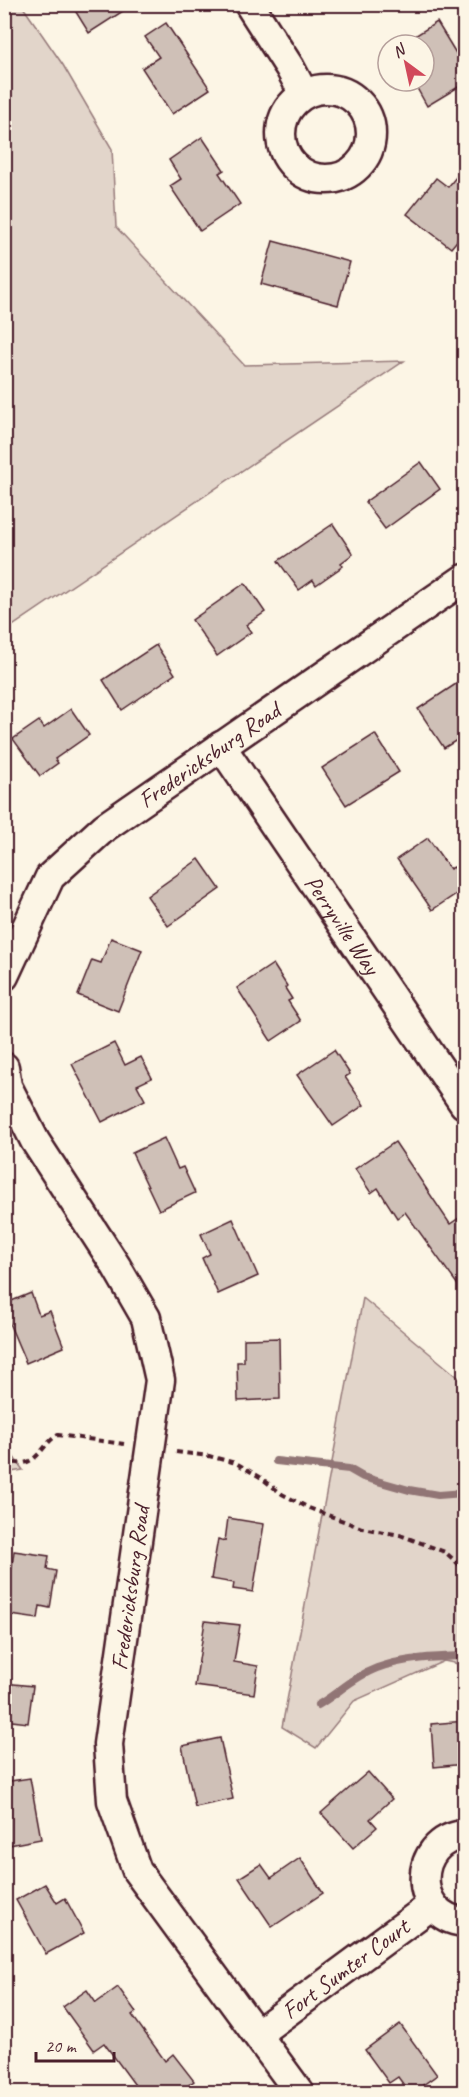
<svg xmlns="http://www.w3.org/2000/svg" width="469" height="2097" font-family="Caveat,sans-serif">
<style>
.green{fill:#e2d5ca;stroke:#967a7a;stroke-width:1.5}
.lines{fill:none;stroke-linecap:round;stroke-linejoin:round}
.stream{stroke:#917474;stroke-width:8}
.building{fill:#cfc0b7;stroke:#4a1f2b;stroke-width:1.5}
.street-casing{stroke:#4a1f2b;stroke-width:33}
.path{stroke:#4a1f2b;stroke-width:4;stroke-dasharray:6 4.5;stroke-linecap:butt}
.street{stroke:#fcf5e5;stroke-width:28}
.labels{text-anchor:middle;stroke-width:4.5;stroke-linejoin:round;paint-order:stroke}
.street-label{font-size:24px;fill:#4a1f2b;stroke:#fcf5e5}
</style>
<rect width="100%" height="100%" fill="#fcf5e5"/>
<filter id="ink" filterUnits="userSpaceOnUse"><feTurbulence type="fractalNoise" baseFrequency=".0167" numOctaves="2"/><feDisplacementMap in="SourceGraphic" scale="12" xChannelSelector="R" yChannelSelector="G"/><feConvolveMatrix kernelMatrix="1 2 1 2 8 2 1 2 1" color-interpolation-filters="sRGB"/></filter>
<g filter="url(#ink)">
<g class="green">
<polygon points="21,4 63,65 112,149 116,227 244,365 404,361 5,631 4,5"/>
<polygon points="363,1298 464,1382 464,1665 444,1661 354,1701 316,1748 282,1727"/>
<polygon points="4,1445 5,1445 23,1470 5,1473"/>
</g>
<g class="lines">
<g class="stream">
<polyline points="276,1461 349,1469 363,1477 409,1490 438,1495 464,1493"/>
<path d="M318 1705C338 1693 355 1676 377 1668 405 1658 435 1657 464 1656"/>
</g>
</g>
<g class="building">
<polygon points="71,4 134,4 89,33"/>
<polygon points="437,22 465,68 465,83 427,106 413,81 424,81 424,45 402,44"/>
<polygon points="166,23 210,89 172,114 142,68 159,57 145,37"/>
<polygon points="202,137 224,170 219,173 240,204 200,231 170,186 181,179 169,160"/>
<polygon points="465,166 465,231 451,248 407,214 436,178 448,187"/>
<polygon points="273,241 350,262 338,305 261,284"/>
<polygon points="421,462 440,489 385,529 365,502"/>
<polygon points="333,524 353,554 341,563 343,566 316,585 313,580 299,590 278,561"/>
<polygon points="245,583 265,612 246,625 251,632 217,656 192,620"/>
<polygon points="156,645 175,674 122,710 103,680"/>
<polygon points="465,678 465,735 444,748 418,709"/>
<polygon points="71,709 89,735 55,759 58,763 40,776 13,739 39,721 44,728"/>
<polygon points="375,734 399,772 346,805 322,768"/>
<polygon points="428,838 450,869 454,867 465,882 465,888 432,910 397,859"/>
<polygon points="199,859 220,889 168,926 147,896"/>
<polygon points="111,938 142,950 118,1011 78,995 92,960 101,963"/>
<polygon points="273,964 287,986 285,988 292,999 288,1001 301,1021 271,1041 237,988"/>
<polygon points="114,1043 125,1065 141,1057 152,1078 137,1085 145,1100 102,1122 72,1064"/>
<polygon points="334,1050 350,1074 345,1077 364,1105 333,1126 297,1075"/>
<polygon points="164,1138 178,1169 183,1167 195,1193 159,1210 132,1153"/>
<polygon points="395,1142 450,1224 465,1214 465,1295 405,1212 397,1218 378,1188 371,1193 355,1169"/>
<polygon points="233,1219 258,1276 218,1294 202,1258 210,1254 201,1234"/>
<polygon points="31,1293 39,1315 50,1311 64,1347 26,1363 4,1311 4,1304"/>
<polygon points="279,1338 280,1399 238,1401 237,1362 244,1362 244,1339"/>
<polygon points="228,1518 264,1524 253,1592 233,1589 234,1583 211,1579 218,1539 225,1541"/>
<polygon points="14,1551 49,1556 47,1569 56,1571 50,1608 40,1606 38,1619 4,1614 4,1572 11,1573"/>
<polygon points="205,1621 240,1625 234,1662 258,1666 254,1694 195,1686"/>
<polygon points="4,1683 33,1686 28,1723 4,1720"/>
<polygon points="465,1721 465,1764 434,1767 431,1724"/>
<polygon points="220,1738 233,1799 195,1807 182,1746"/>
<polygon points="368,1772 392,1799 370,1819 377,1827 353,1848 321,1813"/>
<polygon points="30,1778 41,1839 4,1846 4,1782"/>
<polygon points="300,1858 323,1893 272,1927 239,1878 261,1864 271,1878"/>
<polygon points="45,1884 57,1903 65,1898 84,1933 46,1954 16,1900"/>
<polygon points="118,1987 136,2012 132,2015 165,2061 173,2054 194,2081 179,2092 140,2092 104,2043 94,2050 63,2007 87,1990 96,2003"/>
<polygon points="400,2024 437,2075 413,2092 409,2092 398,2077 389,2083 365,2050"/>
</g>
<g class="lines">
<defs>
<g id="street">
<polyline points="249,4 290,68 304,94"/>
<circle cx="326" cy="134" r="45"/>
<path id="s1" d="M221 746 464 1104"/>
<path id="s2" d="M4 976 50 877 105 827 464 579"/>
<polyline points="4,1067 7,1086 35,1141 116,1266 146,1318 160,1380 108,1744 112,1801 137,1871 299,2092"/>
<path d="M464 1835C412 1840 411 1917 464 1922"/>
<path id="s3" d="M257 2034 432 1905"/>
</g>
</defs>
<use href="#street" class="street-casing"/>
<g class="path">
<polyline points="176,1452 209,1456 236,1463 260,1477 282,1494 309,1508 362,1528 400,1535 445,1552 464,1569"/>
<path d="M4 1462C11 1462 18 1464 24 1463 39 1460 45 1442 58 1435L124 1444"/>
</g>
<use href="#street" class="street"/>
</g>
</g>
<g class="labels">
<g class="street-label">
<text dy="8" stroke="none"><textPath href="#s2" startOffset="310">Fredericksburg Road</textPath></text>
<text dy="8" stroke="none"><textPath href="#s1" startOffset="216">Perryville Way</textPath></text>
<text transform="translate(130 1588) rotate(-82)" y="8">Fredericksburg Road</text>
<text dy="8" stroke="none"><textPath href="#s3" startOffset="110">Fort Sumter Court</textPath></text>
</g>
</g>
<rect width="469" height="2097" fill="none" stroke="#fcf5e5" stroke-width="24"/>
<rect x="12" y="12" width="445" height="2073" fill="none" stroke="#4a1f2b" stroke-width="2" filter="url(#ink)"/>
<g transform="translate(406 63) rotate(327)"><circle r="28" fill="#fcf5e5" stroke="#b59f9b" stroke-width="1.5"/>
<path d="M0-4.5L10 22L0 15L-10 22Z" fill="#d1495b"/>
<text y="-9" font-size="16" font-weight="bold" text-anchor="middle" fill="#4a1f2b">N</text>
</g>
<path d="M36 2052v9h78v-9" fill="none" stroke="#4a1f2b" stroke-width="3"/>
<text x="45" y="2052" font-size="18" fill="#4a1f2b" stroke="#fcf5e5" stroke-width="4.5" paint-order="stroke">20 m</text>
</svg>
